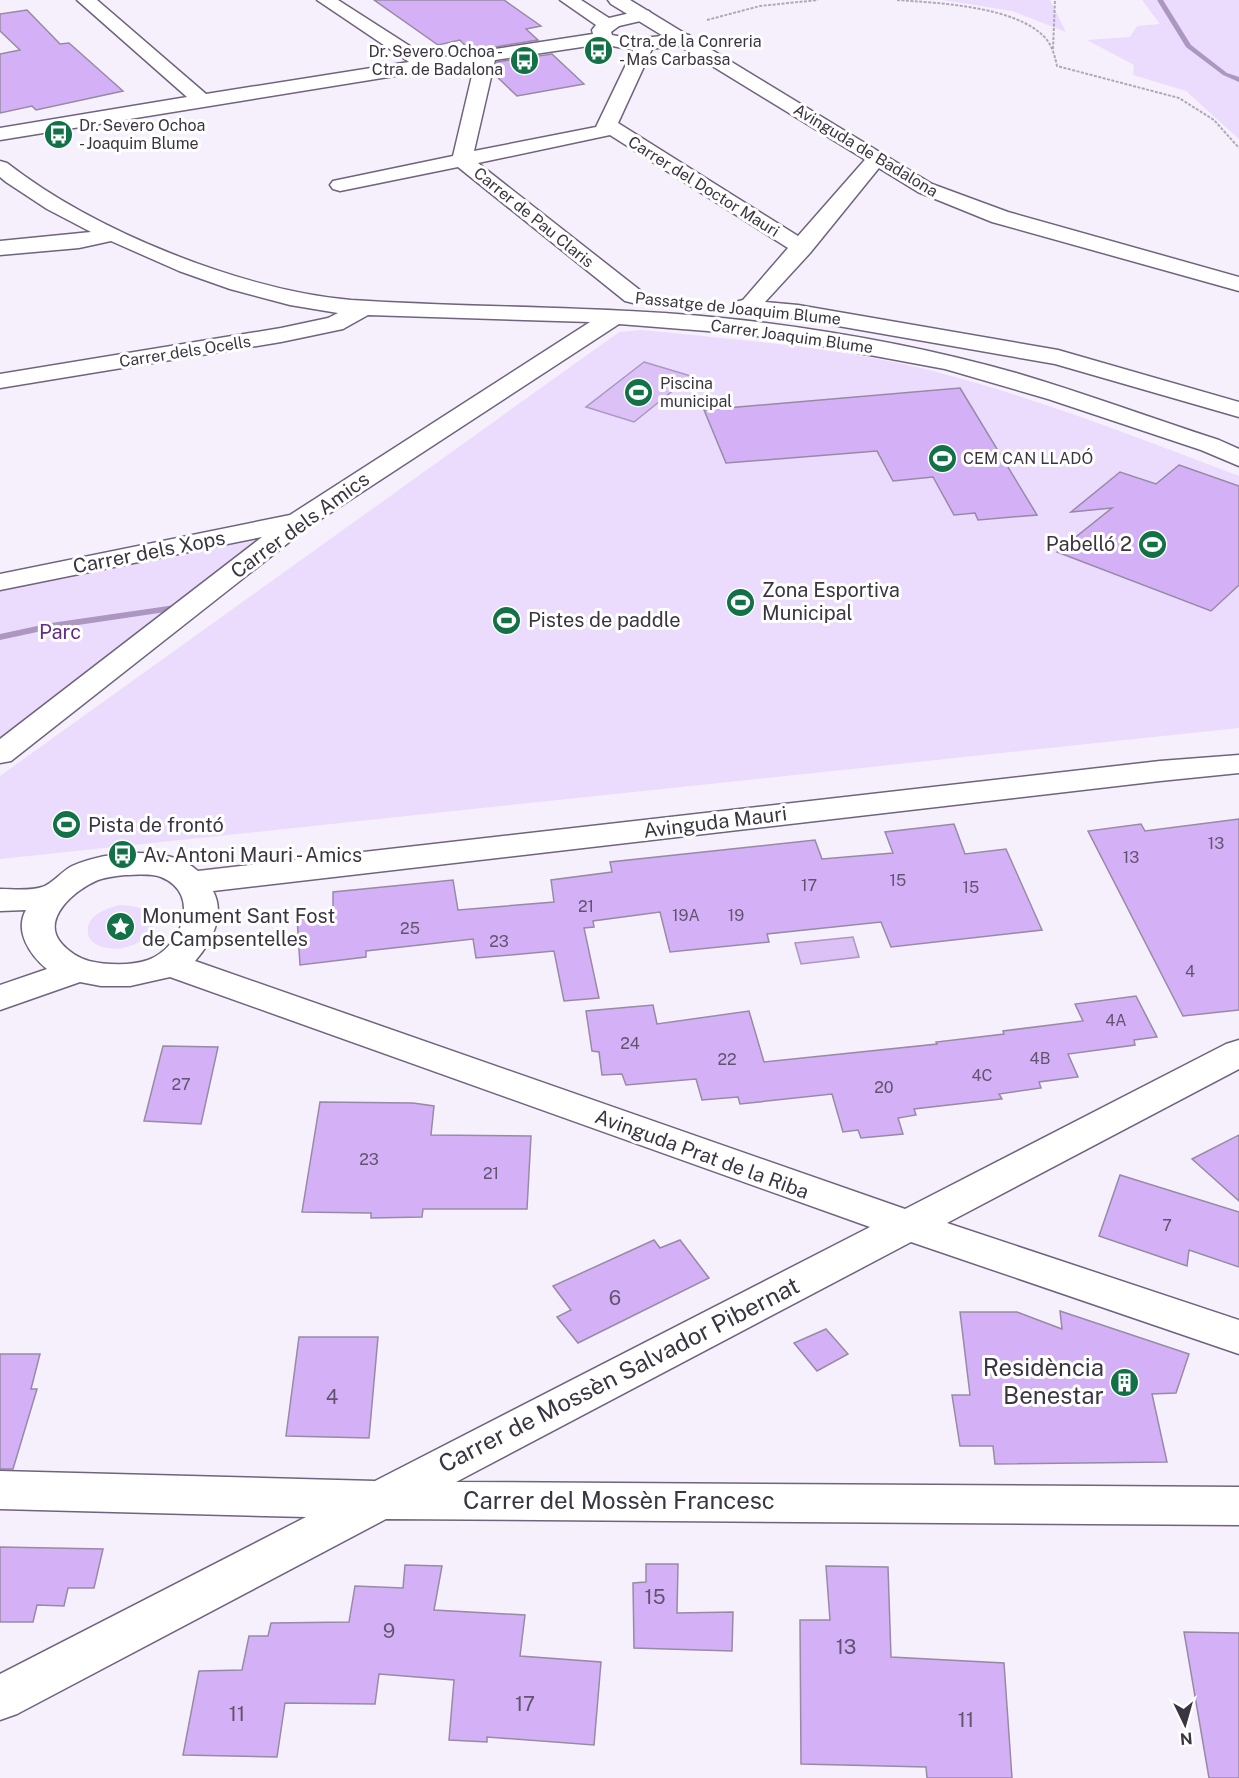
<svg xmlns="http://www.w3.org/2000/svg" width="1239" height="1778" font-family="'Public Sans',sans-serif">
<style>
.green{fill:#ebdbfc}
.water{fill:#dbc1f5;stroke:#ab97bf;stroke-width:1.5}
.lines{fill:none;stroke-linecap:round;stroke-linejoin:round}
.stream{fill:#ab97bf;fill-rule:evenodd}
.building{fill:#d4b1f6;stroke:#978aa5;stroke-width:1.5}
.minor-casing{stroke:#70637d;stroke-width:3}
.tertiary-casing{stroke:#70637d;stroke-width:3}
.path{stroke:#afa9b5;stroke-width:2;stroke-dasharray:3 1.5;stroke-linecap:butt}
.minor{fill:#fff;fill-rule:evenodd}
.tertiary{fill:#fff;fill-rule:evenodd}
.labels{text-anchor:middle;stroke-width:6;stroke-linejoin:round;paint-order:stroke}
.far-poi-label{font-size:16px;fill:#3b3541;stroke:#fff;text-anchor:start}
.far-street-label{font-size:16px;fill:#3b3541;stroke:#fff}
.number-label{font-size:16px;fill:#61546e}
.street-label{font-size:20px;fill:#3b3541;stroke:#fff}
.poi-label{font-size:20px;fill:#3b3541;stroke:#fff;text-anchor:start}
.park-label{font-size:20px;fill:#632a8c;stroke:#fff}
.near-number-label{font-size:20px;fill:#61546e}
.near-poi-label{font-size:24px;fill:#3b3541;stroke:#fff;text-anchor:end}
.near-street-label{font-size:24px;fill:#3b3541;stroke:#fff}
</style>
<rect width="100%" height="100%" fill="#f6f0fc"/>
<g class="green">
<polygon points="943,0 1050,0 1066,32 1012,11"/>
<polygon points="1142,0 1239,0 1239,139 1186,91 1133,75 1134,65 1087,40 1130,37 1137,26 1160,24"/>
<path d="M642 330C736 340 832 346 925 369 1032 396 1136 437 1239 476V728L0 859V776L619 332Z"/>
<polygon points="298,522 0,754 0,582"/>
<path d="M120 905C185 907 143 961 99 946 93 943 88 939 88 932 86 915 107 908 120 905Z"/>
</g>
<g class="water">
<polygon points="644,362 691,376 634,422 586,407"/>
<polygon points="853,937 859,957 801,964 795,943"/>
</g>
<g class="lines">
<g class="stream">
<polygon points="1157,0 1163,0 1191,45 1227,73 1239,77 1239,82 1223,75 1186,47"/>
<polygon points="182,604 187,607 186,609 51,629 0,640 0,634 51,623"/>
</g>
</g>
<g class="building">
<polygon points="374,0 504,0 541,26 526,29 538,40 470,51 460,40 438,45"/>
<polygon points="27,10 60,44 69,43 123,91 36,110 32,106 0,113 0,54 20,50 0,31 0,14"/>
<polygon points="552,54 584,84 517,96 494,74 497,62"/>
<polygon points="960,388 1037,515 978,520 975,513 954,515 933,477 893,481 877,451 726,463 704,410"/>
<polygon points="1179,465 1239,486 1239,585 1211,611 1057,552 1112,508 1071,512 1120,472 1156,484"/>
<polygon points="1239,819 1239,1010 1183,1016 1088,831 1141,824 1145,831"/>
<polygon points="954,824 965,854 1006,849 1042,930 891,947 881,922 767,934 769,942 670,952 660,912 593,921 594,927 584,928 599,998 564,1001 554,951 476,958 473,939 366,951 366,957 300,965 297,917 333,913 333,892 453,880 458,910 554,902 551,880 612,872 610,862 815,840 822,859 893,853 885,832"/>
<polygon points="1136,996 1157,1037 1134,1040 1135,1045 1068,1054 1078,1077 1039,1082 1041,1088 999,1094 1002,1099 914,1109 916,1115 898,1118 903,1134 861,1138 858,1130 843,1132 832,1094 740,1104 738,1097 702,1100 696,1079 626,1085 622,1074 602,1075 599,1052 592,1051 586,1011 653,1005 657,1024 749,1011 764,1062 937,1044 936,1042 1004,1034 1003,1031 1083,1021 1075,1004"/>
<polygon points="163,1046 218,1047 201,1124 144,1121"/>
<polygon points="320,1102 413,1103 434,1106 431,1135 531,1136 527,1209 423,1209 422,1217 371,1218 371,1213 302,1212"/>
<polygon points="1239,1135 1239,1201 1192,1159"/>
<polygon points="1120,1175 1239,1212 1239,1267 1189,1250 1187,1266 1099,1236"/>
<polygon points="654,1240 660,1248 680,1240 709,1278 578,1343 557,1317 571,1310 553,1286"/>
<polygon points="1060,1311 1189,1354 1176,1393 1152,1394 1167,1462 995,1464 993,1446 960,1446 952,1395 970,1395 960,1312 1017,1312 1062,1329"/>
<polygon points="826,1329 848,1354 817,1371 794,1343"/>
<polygon points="299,1337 378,1337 369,1438 286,1436"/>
<polygon points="0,1354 40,1354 31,1389 37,1389 13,1469 0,1469"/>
<polygon points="0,1547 103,1549 94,1588 68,1588 64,1606 37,1605 33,1622 0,1622"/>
<polygon points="646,1564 678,1564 677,1613 733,1612 732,1651 634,1648 633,1583 646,1582"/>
<polygon points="405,1565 442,1566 434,1610 525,1615 520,1656 601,1662 594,1745 487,1737 487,1742 449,1740 454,1680 379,1674 375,1704 285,1703 277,1757 183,1755 199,1671 242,1670 249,1636 268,1636 271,1623 349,1622 355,1586 403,1588"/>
<polygon points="826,1566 888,1567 891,1657 1004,1663 1012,1778 927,1778 926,1767 801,1764 800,1620 830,1620"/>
<polygon points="1184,1632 1239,1633 1239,1778 1209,1778"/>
</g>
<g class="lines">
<defs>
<g id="minor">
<path d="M77 0H97L206 94 409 62 317 0H338L430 59 593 34 592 30 596 25 560 0H581L609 18 643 10 649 11 652 15 649 19 619 26 611 32 612 35 632 39 683 34 689 35 692 39 689 43 652 49 618 123 798 236 870 154H884L887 158 810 253 765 302 798 305 1058 350 1239 402V417L1055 364 798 319 735 312 732 307 735 302 743 300 788 248 610 135 478 163 641 291 644 296 641 301 633 303 625 301 458 167 340 191 333 189 330 185 333 181 453 156 475 63 0 140V128L187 97ZM602 44 633 50 596 127 474 151 495 60Z"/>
<path d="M0 161 7 163C94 231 241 290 351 300 487 309 623 305 758 322 845 333 932 349 1016 373 1084 393 1151 418 1219 440L1239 449V466L1201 450 1048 399 945 369 789 340 720 332 619 324 307 528 11 761 0 763V739L262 537 0 590V574L290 515 590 322 368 315 343 329 281 342 0 388V374L281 328 328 318 338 313 290 305 230 289 179 271 111 241 79 248 0 255V241L91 232 47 209 6 182 0 177Z"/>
<path d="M1239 755V773L1160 781 213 891C226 915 211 943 195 961L905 1209 1226 1044 1239 1040V1069L947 1223 1239 1320V1354L911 1242 456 1482 1239 1487V1525L386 1519 17 1714 0 1720V1674L306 1517 0 1509V1471L375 1481 870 1227 170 977 130 986H101L80 982 0 1010V985L47 969C30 955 14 931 26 910L0 911V889C12 889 31 891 42 887 51 885 62 871 72 866 106 851 169 845 198 871L1160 761ZM125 875C136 875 150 873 161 877 203 894 181 948 148 960 131 966 106 965 89 961 79 958 69 952 62 944 39 919 76 889 98 880 107 877 116 876 125 875Z"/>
</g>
<polygon id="tertiary" points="608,0 630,0 932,184 1008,212 1239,277 1239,291 992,222 918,192 611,4"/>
</defs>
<use href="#minor" class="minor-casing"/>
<use href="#tertiary" class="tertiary-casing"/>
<g class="path">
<path d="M897 0C937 3 1020 6 1047 40 1053 48 1055 57 1057 66L1179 98 1214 120 1239 148"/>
<polyline points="707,20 760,6 818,0"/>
<polyline points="1053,49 1055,0"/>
</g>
<use href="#minor" class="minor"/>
<use href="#tertiary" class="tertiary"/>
</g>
<defs>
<symbol id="bus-disc" viewBox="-11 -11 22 22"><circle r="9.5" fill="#127146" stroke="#fff"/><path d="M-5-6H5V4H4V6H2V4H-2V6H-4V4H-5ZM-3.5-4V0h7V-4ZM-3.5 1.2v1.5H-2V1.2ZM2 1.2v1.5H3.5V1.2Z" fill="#fff"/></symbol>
<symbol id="stadium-disc" viewBox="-11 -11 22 22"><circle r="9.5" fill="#127146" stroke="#fff"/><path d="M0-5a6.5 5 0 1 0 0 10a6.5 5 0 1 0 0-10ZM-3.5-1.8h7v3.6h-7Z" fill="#fff"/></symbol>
<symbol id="sight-disc" viewBox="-11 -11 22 22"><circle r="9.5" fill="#127146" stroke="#fff"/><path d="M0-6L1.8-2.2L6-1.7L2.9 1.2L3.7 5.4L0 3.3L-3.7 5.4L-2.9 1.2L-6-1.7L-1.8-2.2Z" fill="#fff"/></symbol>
<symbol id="building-disc" viewBox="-11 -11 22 22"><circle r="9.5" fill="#127146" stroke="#fff"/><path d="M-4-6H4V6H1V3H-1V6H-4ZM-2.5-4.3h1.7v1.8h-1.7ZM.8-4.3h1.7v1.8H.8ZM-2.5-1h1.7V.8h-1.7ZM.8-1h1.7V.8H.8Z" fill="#fff"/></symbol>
</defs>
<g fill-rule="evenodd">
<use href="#bus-disc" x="582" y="34" width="33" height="33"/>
<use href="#bus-disc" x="508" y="44" width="33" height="33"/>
<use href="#bus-disc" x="42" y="118" width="33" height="33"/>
<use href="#stadium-disc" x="622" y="376" width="33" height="33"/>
<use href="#stadium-disc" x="926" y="442" width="33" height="33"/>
<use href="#stadium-disc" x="1136" y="528" width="33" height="33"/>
<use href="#stadium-disc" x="724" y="586" width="33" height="33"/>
<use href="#stadium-disc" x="490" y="604" width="33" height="33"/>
<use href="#stadium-disc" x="50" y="808" width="33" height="33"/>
<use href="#bus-disc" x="106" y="838" width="33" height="33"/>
<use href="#sight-disc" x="104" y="910" width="33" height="33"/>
<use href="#building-disc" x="1108" y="1366" width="33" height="33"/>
</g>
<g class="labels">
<g class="far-poi-label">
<text x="619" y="47">Ctra. de la Conreria<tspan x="619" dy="18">- Mas Carbassa</tspan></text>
<text x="503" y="57" text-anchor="end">Dr. Severo Ochoa -<tspan x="503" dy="18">Ctra. de Badalona</tspan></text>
<text x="79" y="131">Dr. Severo Ochoa<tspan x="79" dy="18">- Joaquim Blume</tspan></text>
<text x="660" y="389">Piscina<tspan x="660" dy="18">municipal</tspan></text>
<text x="963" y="464">CEM CAN LLADÓ</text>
</g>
<g class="far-street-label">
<text transform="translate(866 150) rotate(31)" y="6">Avinguda de Badalona</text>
<text transform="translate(704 186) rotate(32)" y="6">Carrer del Doctor Mauri</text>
<text transform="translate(534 217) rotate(39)" y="6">Carrer de Pau Claris</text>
<text transform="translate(738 308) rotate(6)" y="6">Passatge de Joaquim Blume</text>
<text transform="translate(792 336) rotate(8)" y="6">Carrer Joaquim Blume</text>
<text transform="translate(185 351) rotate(-9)" y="6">Carrer dels Ocells</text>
</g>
<g class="number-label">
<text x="1216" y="849">13</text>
<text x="1131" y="863">13</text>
<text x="898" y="886">15</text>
<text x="809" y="891">17</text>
<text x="971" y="893">15</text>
<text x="586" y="912">21</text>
<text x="686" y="921">19A</text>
<text x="736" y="921">19</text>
<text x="410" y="934">25</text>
<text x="499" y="947">23</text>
<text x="1190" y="977">4</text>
<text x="1116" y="1026">4A</text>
<text x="630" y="1049">24</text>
<text x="1040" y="1064">4B</text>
<text x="727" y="1065">22</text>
<text x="982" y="1081">4C</text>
<text x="181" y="1090">27</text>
<text x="884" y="1093">20</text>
<text x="369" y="1165">23</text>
<text x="491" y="1179">21</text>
<text x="1167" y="1231">7</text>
</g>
<g class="street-label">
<text transform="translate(300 525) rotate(-36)" y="7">Carrer dels Amics</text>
<text transform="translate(149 552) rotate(-11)" y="7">Carrer dels Xops</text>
<text transform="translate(715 822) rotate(-7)" y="7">Avinguda Mauri</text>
<text transform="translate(702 1154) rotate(20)" y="7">Avinguda Prat de la Riba</text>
</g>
<g class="poi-label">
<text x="1132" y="551" text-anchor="end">Pabelló 2</text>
<text x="762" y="597">Zona Esportiva<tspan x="762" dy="23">Municipal</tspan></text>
<text x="528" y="627">Pistes de paddle</text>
<text x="88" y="832">Pista de frontó</text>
<text x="143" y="862">Av. Antoni Mauri - Amics</text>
<text x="142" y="923">Monument Sant Fost<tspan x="142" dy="23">de Campsentelles</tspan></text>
</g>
<g class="park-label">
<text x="60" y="639">Parc</text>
</g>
<g class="near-number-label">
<text x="615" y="1305">6</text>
<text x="332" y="1404">4</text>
<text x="655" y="1604">15</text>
<text x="389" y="1638">9</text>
<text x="846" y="1654">13</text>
<text x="525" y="1711">17</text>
<text x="237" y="1721">11</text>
<text x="966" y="1727">11</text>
</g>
<g class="near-poi-label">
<text x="1104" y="1376">Residència<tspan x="1104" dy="28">Benestar</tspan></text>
</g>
<g class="near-street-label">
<text transform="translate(619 1375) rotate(-27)" y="8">Carrer de Mossèn Salvador Pibernat</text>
<text x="619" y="1509">Carrer del Mossèn Francesc</text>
</g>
</g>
<g transform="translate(1185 1724) rotate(175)" stroke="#ffffff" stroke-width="4.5" paint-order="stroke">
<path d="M0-4.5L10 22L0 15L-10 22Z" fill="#3b3541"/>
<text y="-9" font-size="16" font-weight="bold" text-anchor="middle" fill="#3b3541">N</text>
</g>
</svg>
